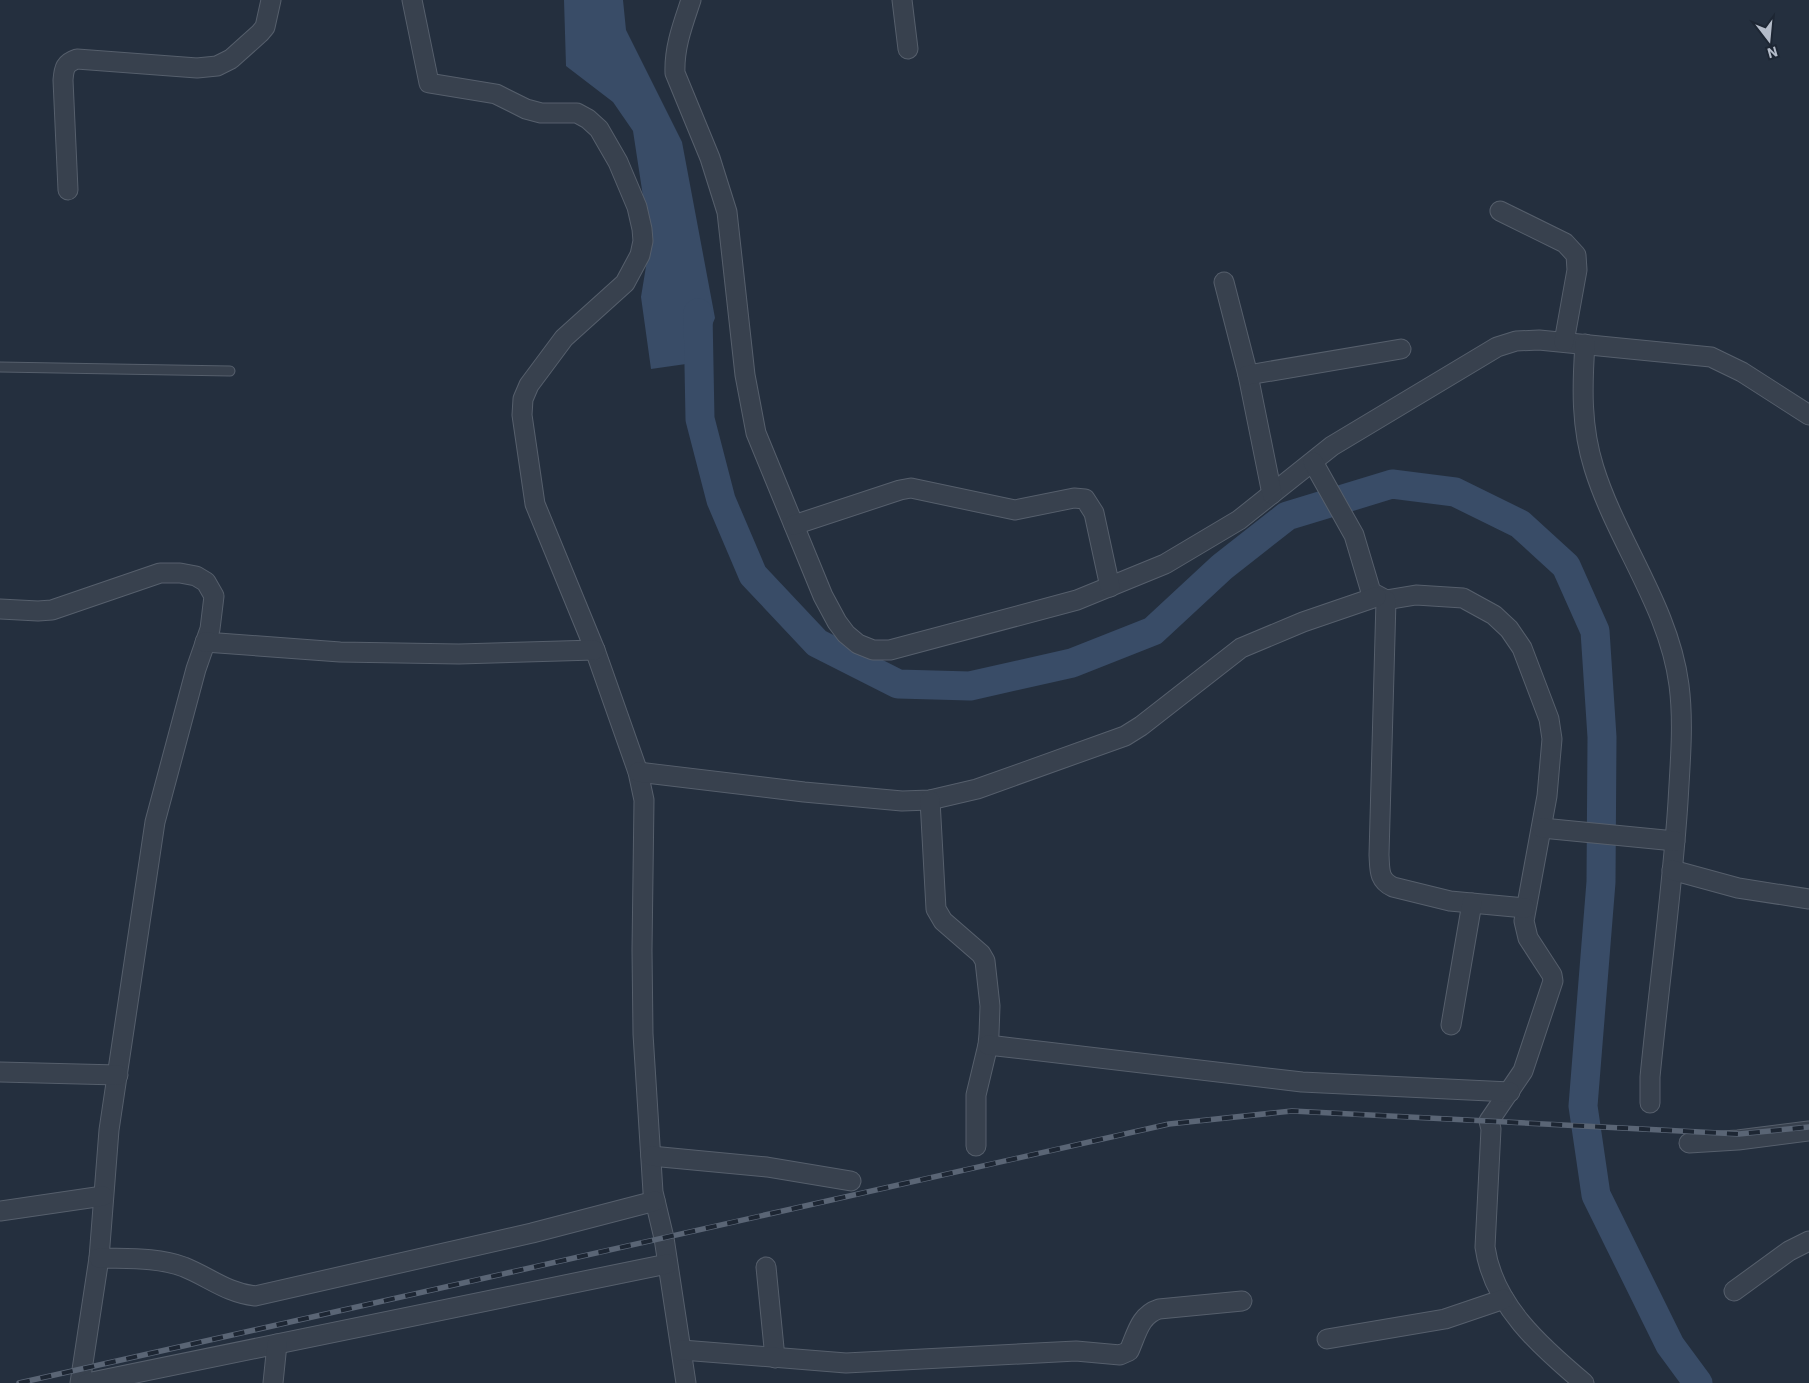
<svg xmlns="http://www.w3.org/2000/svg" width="1809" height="1383" font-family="'IBM Plex Sans',sans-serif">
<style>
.water{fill:#394c67}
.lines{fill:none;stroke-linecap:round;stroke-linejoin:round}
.river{stroke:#394c67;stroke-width:29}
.service-casing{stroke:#565f6c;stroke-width:11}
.minor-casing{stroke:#565f6c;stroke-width:21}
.service{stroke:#38414e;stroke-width:9}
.minor{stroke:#38414e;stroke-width:19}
.rail-casing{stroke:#5a6575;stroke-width:5.5}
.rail{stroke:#1d2633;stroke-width:4;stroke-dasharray:11;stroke-linecap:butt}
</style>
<rect width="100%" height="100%" fill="#242f3e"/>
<polygon class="water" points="564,0 623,0 626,30 682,142 715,318 701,352 686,364 651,369 641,297 650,242 633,131 613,102 566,66"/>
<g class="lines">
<polyline class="river" points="698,313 700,419 721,500 753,575 817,643 898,684 970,686 1072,663 1153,631 1222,567 1287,516 1392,484 1455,492 1520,524 1566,566 1595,631 1602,737 1601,882 1583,1106 1596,1195 1670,1345 1698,1383"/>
<defs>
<polyline id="service" points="0,367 230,371"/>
<g id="minor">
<polyline points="412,0 429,83 496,94 526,109 541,113 577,113 588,119 599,129 618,162 637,207 642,229 643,241 640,255 625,283 564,338 529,385 523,399 522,415 535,504 595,650 638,772 644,800 642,950 643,1034 653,1192 664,1238 686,1383"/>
<path d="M691 0C683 24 674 47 675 73L710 158 727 212 745 375 756 433 823 596 837 622 846 634 858 644 873 650H890L1077 600 1165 564 1239 520 1332 446 1497 347 1516 341 1539 340 1711 357 1742 372 1809 415"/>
<polyline points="902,0 908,49"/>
<path d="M68 190 63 80C64 68 65 63 77 59L197 68 217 66 231 59 260 33 265 27 271 0"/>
<polyline points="1500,211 1565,243 1576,255 1577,270 1564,342"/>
<polyline points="1224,282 1248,375 1272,494"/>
<path d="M1585 344C1582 387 1581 427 1594 468 1617 542 1669 607 1679 685 1684 724 1680 764 1678 802 1672 894 1659 985 1650 1077V1103"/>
<polyline points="1248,375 1401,349"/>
<path d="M1313 462 1354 535 1371 592 1386 600 1416 595 1463 598 1494 615 1509 629 1522 648 1549 719 1552 739 1547 796 1524 921 1528 938 1552 975 1553 981 1523 1071 1489 1121 1491 1129 1485 1247C1493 1305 1541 1347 1584 1383"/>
<polyline points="794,525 900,490 911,488 1015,510 1074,498 1085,499 1094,513 1110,587"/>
<path d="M1386 600 1379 855C1380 869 1378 880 1393 887L1450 901 1525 908"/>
<polyline points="0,609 38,611 52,610 160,573 180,573 196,576 206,582 214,596 210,629 196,669 155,822 109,1130 99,1258 80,1383"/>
<polyline points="205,642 340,652 459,654 595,650"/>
<polyline points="638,772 804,792 902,801 930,800 977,789 1125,736 1141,726 1241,648 1303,622 1376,597"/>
<polyline points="930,800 936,909 943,921 981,954 985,961 990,1006 989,1034 988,1045 976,1095 976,1146"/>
<polyline points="1542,828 1675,841"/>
<polyline points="1672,870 1738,888 1809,899"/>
<polyline points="1451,1025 1472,903"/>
<polyline points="988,1045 1302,1082 1510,1092"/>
<polyline points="0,1072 118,1075"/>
<polyline points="1689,1143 1738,1140 1809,1131"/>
<polyline points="651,1156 767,1167 851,1181"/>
<polyline points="0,1211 103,1196"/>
<path d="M99 1258C127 1259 157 1257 184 1267 209 1277 227 1293 255 1296L532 1233 655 1201"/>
<polyline points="766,1267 775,1358"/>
<polyline points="1734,1291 1789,1251 1809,1241"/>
<polyline points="1327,1339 1445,1319 1504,1299"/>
<path d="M682 1350 846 1363 1076 1351 1120 1355 1129 1351C1137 1333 1140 1315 1159 1309L1242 1301"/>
<polyline points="87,1383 667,1264"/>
<polyline points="273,1383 277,1344"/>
</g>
</defs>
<use href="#service" class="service-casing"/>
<use href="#minor" class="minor-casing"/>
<use href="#service" class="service"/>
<use href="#minor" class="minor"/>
<defs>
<polyline id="rail" points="19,1383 1169,1124 1292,1111 1739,1134 1809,1127"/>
</defs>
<use href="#rail" class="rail-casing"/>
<use href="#rail" class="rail"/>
</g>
<g transform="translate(1769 40) rotate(164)" stroke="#1d2633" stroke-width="4" paint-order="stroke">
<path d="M0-4L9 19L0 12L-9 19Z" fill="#b4bcc9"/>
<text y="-8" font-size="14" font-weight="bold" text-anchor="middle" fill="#b4bcc9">N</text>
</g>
</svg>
